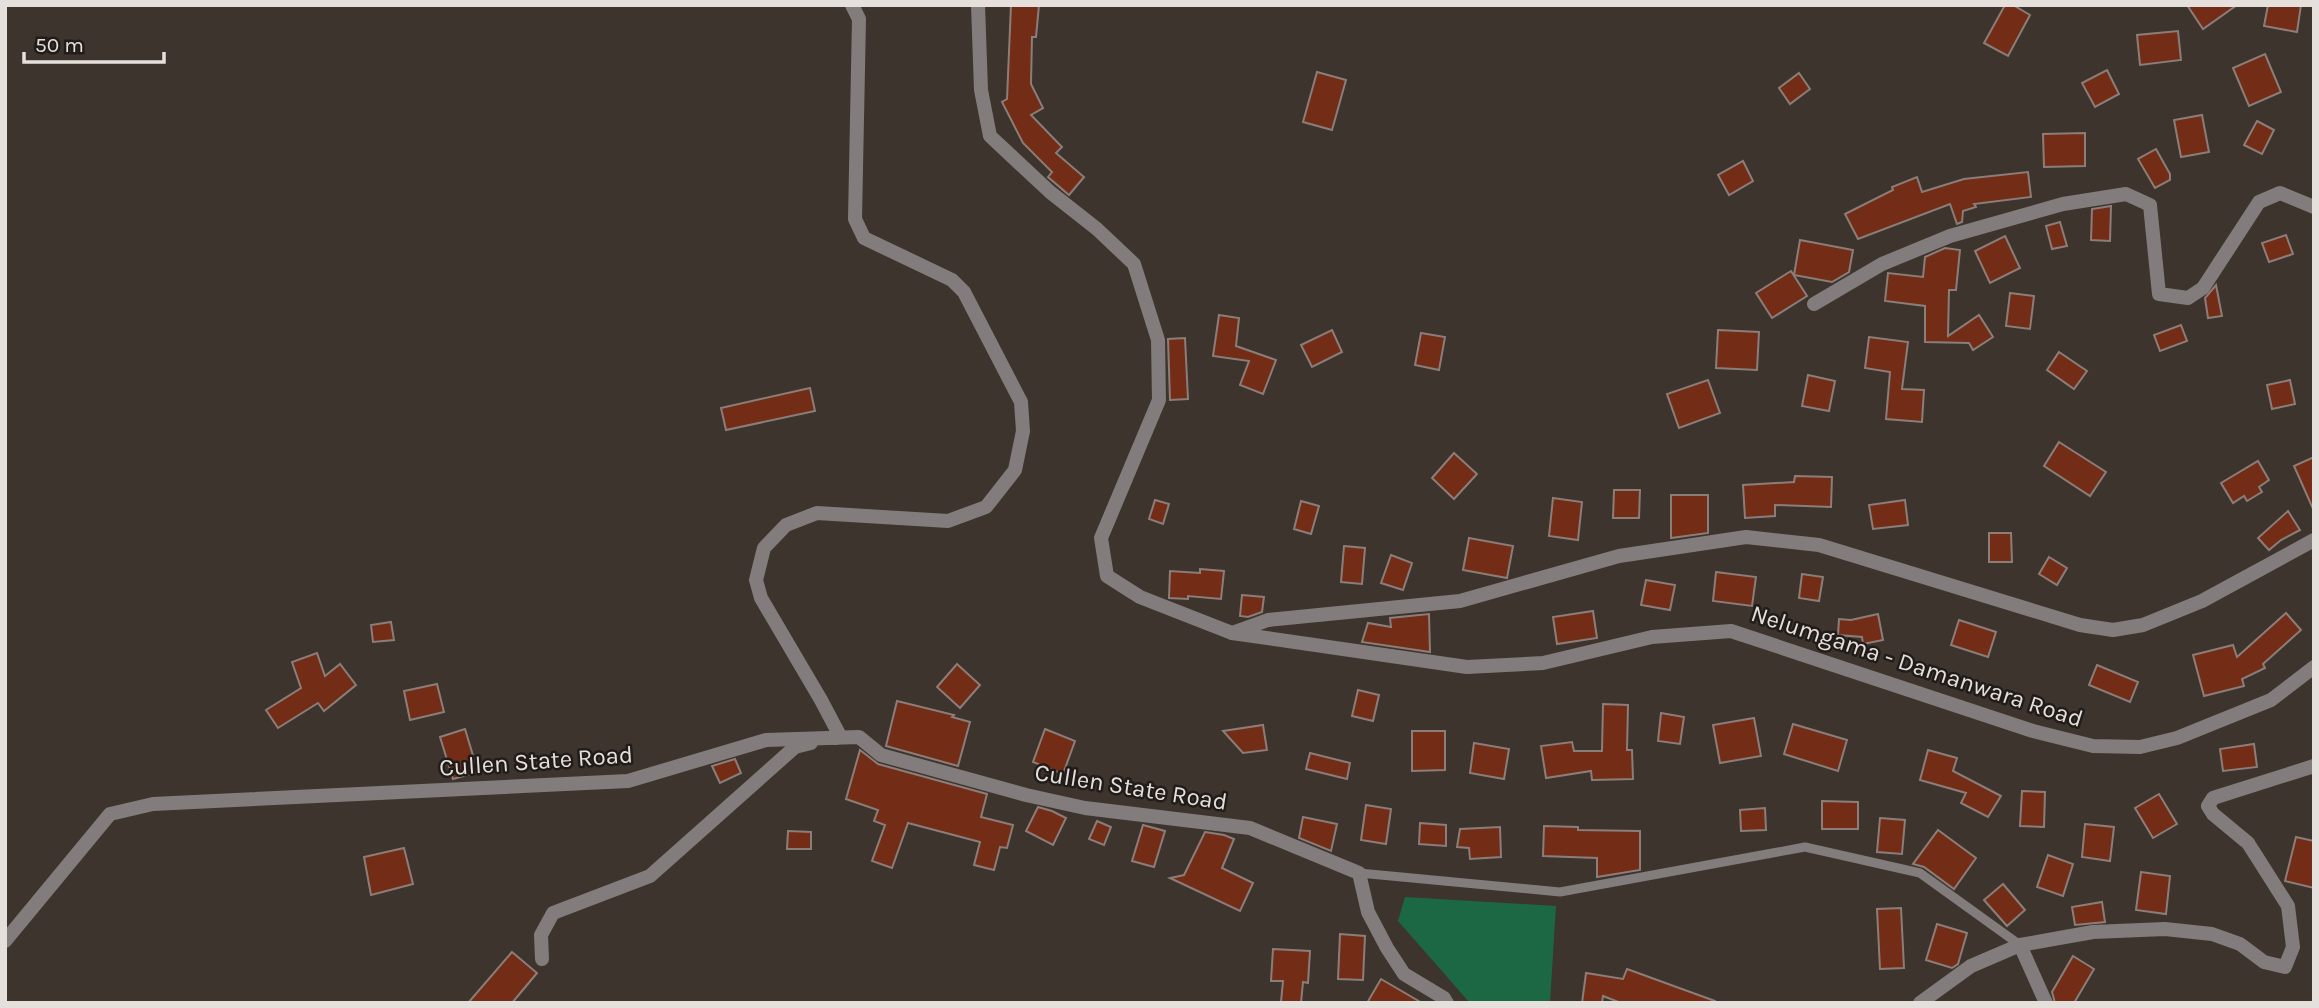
<svg xmlns="http://www.w3.org/2000/svg" width="2319" height="1008" font-family="Karla,sans-serif">
<style>
.green{fill:#1c6844}
.building{fill:#732d16;stroke:#8b7d79;stroke-width:2}
.lines{fill:none;stroke-linecap:round;stroke-linejoin:round}
.service{stroke:#837c7c;stroke-width:9}
.minor{stroke:#837c7c;stroke-width:14}
.tertiary{stroke:#837c7c;stroke-width:14}
.labels{text-anchor:middle;stroke-width:5;stroke-linejoin:round;paint-order:stroke}
.street-label{font-size:24px;fill:#e6e0dc;stroke:#211c19}
</style>
<rect width="100%" height="100%" fill="#3d342d"/>
<polygon class="green" points="1405,897 1556,906 1550,1003 1470,1003 1398,921"/>
<g class="building">
<polygon points="1011,5 1039,5 1036,37 1032,37 1031,84 1043,108 1031,115 1062,147 1056,153 1084,177 1069,195 1048,177 1052,172 1023,143 1002,102 1007,99"/>
<polygon points="2005,5 2013,5 2030,15 2008,56 1984,43"/>
<polygon points="2187,5 2237,5 2203,29"/>
<polygon points="2268,5 2301,5 2297,32 2264,26"/>
<polygon points="2178,31 2181,60 2140,65 2137,35"/>
<polygon points="2265,54 2281,92 2249,106 2233,68"/>
<polygon points="2107,70 2119,94 2095,107 2082,83"/>
<polygon points="1317,72 1346,80 1332,130 1303,122"/>
<polygon points="1799,73 1810,89 1790,104 1779,88"/>
<polygon points="2202,115 2209,152 2181,157 2174,120"/>
<polygon points="2257,121 2274,130 2262,154 2244,145"/>
<polygon points="2085,133 2085,166 2044,167 2043,134"/>
<polygon points="2156,149 2170,174 2170,180 2155,188 2138,159"/>
<polygon points="1743,161 1753,181 1729,195 1718,175"/>
<polygon points="2028,172 2031,197 1974,204 1976,207 1963,211 1962,222 1957,224 1950,204 1858,239 1845,214 1893,190 1892,187 1917,177 1922,192 1964,179"/>
<polygon points="2111,206 2110,241 2091,240 2092,209"/>
<polygon points="2060,222 2067,246 2052,249 2046,226"/>
<polygon points="2286,235 2293,254 2269,262 2262,243"/>
<polygon points="2005,236 2020,268 1990,283 1975,251"/>
<polygon points="1800,240 1853,250 1849,272 1832,282 1794,275"/>
<polygon points="1945,248 1960,250 1956,290 1949,290 1948,336 1979,315 1993,337 1973,350 1969,343 1925,342 1925,306 1885,301 1888,273 1923,277 1925,257"/>
<polygon points="1791,271 1807,296 1772,318 1756,293"/>
<polygon points="2216,285 2222,316 2208,318 2205,298"/>
<polygon points="2010,293 2034,296 2030,329 2006,326"/>
<polygon points="1219,315 1239,318 1236,346 1276,360 1263,394 1240,385 1249,361 1213,356"/>
<polygon points="2181,325 2187,341 2160,351 2154,335"/>
<polygon points="1332,330 1342,352 1312,367 1301,345"/>
<polygon points="1718,330 1759,332 1757,370 1716,368"/>
<polygon points="1421,333 1445,337 1439,370 1415,365"/>
<polygon points="1869,337 1908,342 1902,389 1924,390 1922,422 1886,419 1890,372 1865,368"/>
<polygon points="1185,338 1188,399 1170,400 1168,339"/>
<polygon points="2059,352 2087,371 2074,389 2047,370"/>
<polygon points="1808,375 1835,381 1829,411 1802,406"/>
<polygon points="1708,380 1720,413 1679,428 1667,394"/>
<polygon points="2290,380 2295,404 2272,409 2267,385"/>
<polygon points="810,388 815,411 726,430 721,408"/>
<polygon points="2059,442 2106,472 2090,496 2044,466"/>
<polygon points="1454,453 1477,474 1454,499 1432,478"/>
<polygon points="2314,457 2314,511 2294,466"/>
<polygon points="2258,461 2269,480 2259,487 2262,492 2247,501 2244,496 2233,503 2221,483"/>
<polygon points="1795,476 1832,477 1831,507 1775,505 1775,516 1745,518 1743,485 1794,482"/>
<polygon points="1614,490 1640,490 1639,518 1613,518"/>
<polygon points="1671,495 1708,495 1708,533 1671,538"/>
<polygon points="1553,498 1582,502 1578,540 1549,536"/>
<polygon points="1155,500 1169,504 1163,524 1149,519"/>
<polygon points="1905,500 1908,525 1873,529 1869,505"/>
<polygon points="1301,501 1319,506 1311,534 1294,529"/>
<polygon points="2288,511 2300,530 2281,540 2269,550 2258,538"/>
<polygon points="1989,533 2011,533 2012,562 1989,562"/>
<polygon points="1469,538 1513,546 1507,578 1463,570"/>
<polygon points="1344,546 1365,548 1362,584 1341,582"/>
<polygon points="1391,555 1412,563 1403,590 1381,583"/>
<polygon points="2049,557 2067,568 2057,585 2039,574"/>
<polygon points="1200,569 1224,571 1221,599 1188,596 1188,599 1169,598 1170,571 1200,573"/>
<polygon points="1716,572 1756,577 1752,606 1713,601"/>
<polygon points="1802,574 1823,577 1819,601 1799,598"/>
<polygon points="1646,580 1675,585 1670,610 1641,605"/>
<polygon points="1242,595 1264,597 1262,612 1248,617 1240,616"/>
<polygon points="1593,611 1597,638 1557,644 1553,617"/>
<polygon points="2286,613 2301,630 2263,664 2265,668 2242,679 2244,686 2204,696 2193,655 2233,645 2237,657"/>
<polygon points="1429,614 1430,652 1362,642 1368,623 1391,627 1390,618"/>
<polygon points="1878,614 1883,640 1863,644 1862,637 1838,635 1839,619 1851,620"/>
<polygon points="1959,620 1996,632 1988,657 1951,645"/>
<polygon points="391,622 394,640 373,642 371,625"/>
<polygon points="317,653 325,676 340,664 356,685 324,711 318,703 278,728 266,710 301,688 292,662"/>
<polygon points="957,664 980,685 960,708 937,687"/>
<polygon points="2097,665 2138,682 2130,702 2089,685"/>
<polygon points="437,684 444,712 410,720 404,691"/>
<polygon points="1358,690 1379,695 1373,721 1352,716"/>
<polygon points="897,701 954,715 952,717 970,722 958,766 886,746"/>
<polygon points="1603,704 1628,705 1627,750 1632,750 1633,779 1592,780 1591,771 1546,778 1541,746 1572,742 1574,751 1602,751"/>
<polygon points="1661,713 1684,717 1680,744 1658,741"/>
<polygon points="1754,718 1761,756 1720,763 1713,725"/>
<polygon points="1793,724 1847,740 1838,771 1784,754"/>
<polygon points="1263,725 1267,750 1243,753 1223,731"/>
<polygon points="465,729 478,772 453,779 440,737"/>
<polygon points="1045,729 1075,741 1063,774 1033,762"/>
<polygon points="1412,731 1445,731 1445,770 1412,771"/>
<polygon points="1474,743 1509,749 1504,779 1470,773"/>
<polygon points="2254,744 2257,767 2223,771 2220,749"/>
<polygon points="860,750 878,764 987,794 981,817 1013,825 1007,848 1000,847 994,870 974,865 980,842 908,823 892,868 872,861 885,825 874,821 878,810 846,799"/>
<polygon points="1928,750 1957,758 1953,771 2001,796 1988,817 1961,803 1966,793 1920,780"/>
<polygon points="1310,753 1350,763 1347,779 1306,769"/>
<polygon points="735,759 741,773 720,783 712,766"/>
<polygon points="2022,791 2045,792 2044,827 2020,826"/>
<polygon points="2159,794 2177,824 2153,838 2135,808"/>
<polygon points="1822,801 1858,802 1858,829 1822,829"/>
<polygon points="1366,805 1391,809 1386,844 1361,840"/>
<polygon points="1038,807 1052,811 1066,818 1053,845 1026,831"/>
<polygon points="1765,808 1766,830 1741,831 1740,810"/>
<polygon points="1303,817 1337,824 1331,851 1299,838"/>
<polygon points="1880,818 1905,820 1902,854 1877,852"/>
<polygon points="1097,821 1111,827 1104,845 1089,839"/>
<polygon points="1420,823 1446,825 1446,846 1419,844"/>
<polygon points="2085,824 2114,827 2110,861 2082,857"/>
<polygon points="1143,825 1165,831 1154,867 1132,861"/>
<polygon points="1544,826 1578,827 1578,830 1640,831 1640,870 1597,877 1597,858 1543,856"/>
<polygon points="1500,827 1501,857 1470,859 1469,848 1457,847 1460,829"/>
<polygon points="1938,830 1976,858 1954,889 1924,867 1913,864"/>
<polygon points="788,831 811,832 811,849 787,849"/>
<polygon points="1205,832 1224,835 1234,839 1222,868 1253,883 1240,911 1170,878 1184,875"/>
<polygon points="2296,837 2314,841 2314,888 2285,881"/>
<polygon points="404,848 413,884 371,895 364,857"/>
<polygon points="2048,855 2073,864 2063,896 2037,887"/>
<polygon points="2141,872 2170,876 2166,914 2136,910"/>
<polygon points="2003,884 2025,910 2007,926 1984,900"/>
<polygon points="2102,902 2105,922 2075,925 2072,907"/>
<polygon points="1901,908 1904,968 1880,969 1877,909"/>
<polygon points="1937,924 1967,933 1958,964 1952,968 1926,960"/>
<polygon points="1340,934 1365,936 1363,980 1338,979"/>
<polygon points="1273,949 1310,951 1308,983 1303,982 1301,1003 1281,1002 1283,981 1271,981"/>
<polygon points="512,952 537,973 512,1003 468,1003"/>
<polygon points="2073,956 2094,969 2074,1003 2055,1003 2052,992"/>
<polygon points="1627,969 1715,1001 1715,1003 1621,1003 1603,996 1602,1003 1582,1003 1586,973 1623,979"/>
<polygon points="1381,979 1422,1003 1367,1003"/>
</g>
<g class="lines">
<polyline class="service" points="1359,873 1560,892 1805,847 1920,873 2020,945"/>
<g class="minor">
<polyline points="1814,304 1882,264 1950,236 2063,204 2126,194 2150,205 2159,294 2188,298 2203,288 2259,202 2280,193 2314,207"/>
<polyline points="1232,633 1268,620 1460,601 1619,556 1746,537 1819,545 2080,625 2113,630 2143,625 2202,601 2314,540"/>
<polyline points="835,738 840,736 821,700 761,598 756,580 764,548 786,525 817,513 948,521 986,507 1015,470 1023,431 1021,402 964,292 952,280 864,238 855,219 859,19 852,5"/>
<polyline points="5,941 110,814 153,804 628,781 766,740 859,737 881,755 1026,795 1085,808 1250,828 1359,873 1368,912 1387,948 1404,974 1444,998 1447,1003"/>
<polyline points="2020,945 2046,1003"/>
<polyline points="542,959 541,935 553,913 650,876 795,747 811,743"/>
<polyline points="1920,1003 1971,966 2020,945 2093,932 2165,929 2212,934 2240,944 2264,962 2285,967 2293,947 2288,906 2248,843 2213,814 2208,806 2213,798 2314,766"/>
</g>
<polyline class="tertiary" points="978,5 981,90 990,136 1050,192 1097,229 1134,264 1158,340 1159,400 1101,538 1107,576 1140,597 1232,633 1467,667 1543,663 1652,637 1731,631 2033,731 2093,746 2140,747 2177,738 2271,700 2314,667"/>
</g>
<g class="labels">
<g class="street-label">
<text transform="translate(1917 666) rotate(18)" y="8">Nelumgama - Damanwara Road</text>
<text transform="translate(536 761) rotate(-4)" y="8">Cullen State Road</text>
<text transform="translate(1131 787) rotate(9)" y="8">Cullen State Road</text>
</g>
</g>
<rect width="2319" height="1008" fill="none" stroke="#e6e0dc" stroke-width="14"/>
<path d="M24 52v10h140v-10" fill="none" stroke="#e6e0dc" stroke-width="3.5"/>
<text x="35" y="52" font-size="21" fill="#e6e0dc" stroke="#211c19" stroke-width="5" paint-order="stroke">50 m</text>
</svg>
